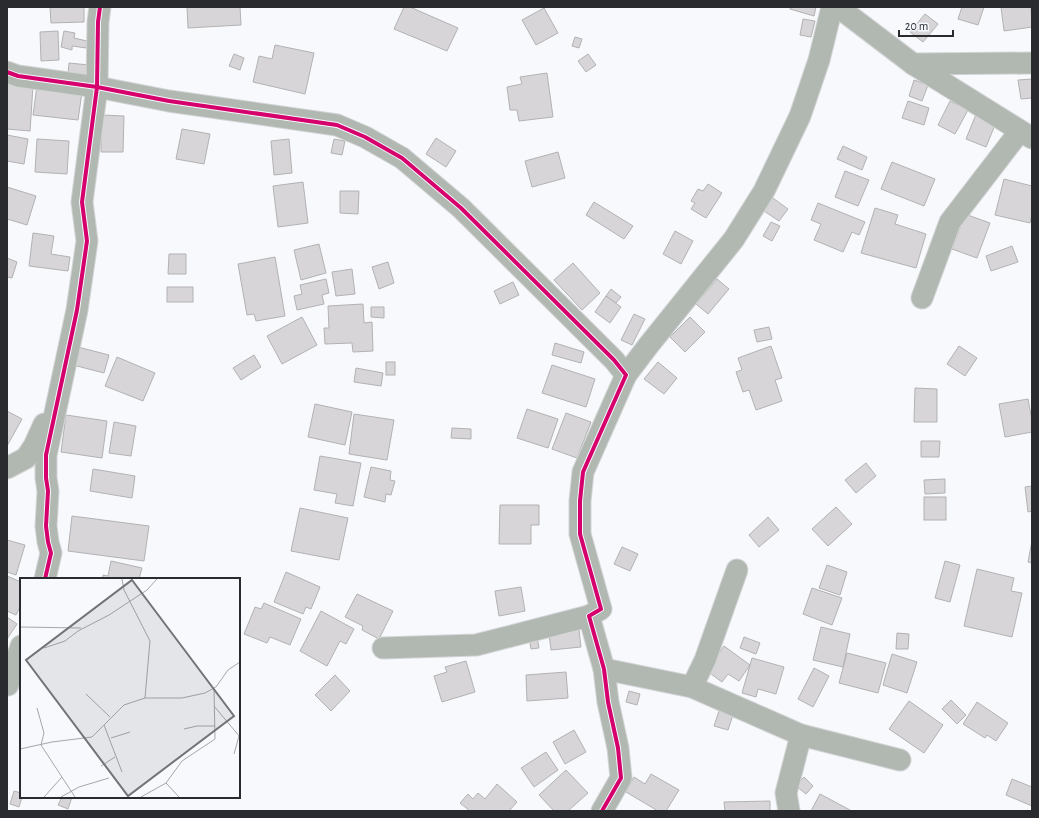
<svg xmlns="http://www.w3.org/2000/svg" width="1039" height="818" font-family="'Alegreya Sans',sans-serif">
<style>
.building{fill:#d7d5d7;stroke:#b3b2b3}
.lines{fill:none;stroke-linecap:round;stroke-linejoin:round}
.minor-casing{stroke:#d3d4d6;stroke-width:23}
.minor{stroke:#b0b8b1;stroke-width:21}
.cycleway-casing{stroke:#f5f8fe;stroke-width:6}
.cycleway{stroke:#d6006c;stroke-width:4}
.inset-road{fill:none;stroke:#a5a7aa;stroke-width:1}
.view{fill:#717377;fill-opacity:0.15;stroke:#717377;stroke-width:2}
.inset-edge{fill:none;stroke:#292b2f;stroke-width:2}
</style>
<rect width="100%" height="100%" fill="#f7f9fc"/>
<g class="building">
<polygon points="50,7 84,7 84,22 51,23"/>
<polygon points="187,7 240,7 241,25 188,28"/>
<polygon points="404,7 410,7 458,28 447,51 394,29"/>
<polygon points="790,7 816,7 814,16 790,9"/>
<polygon points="962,7 984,7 978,25 958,19"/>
<polygon points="1001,7 1031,7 1032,27 1004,31"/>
<polygon points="544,8 558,33 536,45 522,20"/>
<polygon points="925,14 938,24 923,42 910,32"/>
<polygon points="803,19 815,21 811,37 800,35"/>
<polygon points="58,31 59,60 41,61 40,32"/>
<polygon points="64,31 75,33 74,38 87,41 86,48 72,46 72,50 61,47"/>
<polygon points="575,37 582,39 579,48 572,46"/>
<polygon points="275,45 314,53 305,94 253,82 259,56 272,59"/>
<polygon points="234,54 244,58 240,70 229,66"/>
<polygon points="588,54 596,65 586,72 578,61"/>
<polygon points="69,63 89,65 87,75 68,74"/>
<polygon points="547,73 553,117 519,121 517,110 510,110 507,87 522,84 520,77"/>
<polygon points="1032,79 1032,98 1021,99 1018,80"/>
<polygon points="914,80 928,85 922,101 909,96"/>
<polygon points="7,84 33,86 30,131 7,129"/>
<polygon points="37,86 82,92 78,120 33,115"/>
<polygon points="908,101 929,108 924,125 902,118"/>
<polygon points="950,101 968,110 955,134 938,125"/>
<polygon points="977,112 997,120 986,147 966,139"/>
<polygon points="102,115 124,116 123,152 101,152"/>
<polygon points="182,129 210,134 204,164 176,159"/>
<polygon points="7,135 28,139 24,164 7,161"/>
<polygon points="436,138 456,151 446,167 426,154"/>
<polygon points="37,139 69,141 67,174 35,172"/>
<polygon points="289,139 292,173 274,175 271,141"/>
<polygon points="334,139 345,141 342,155 331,153"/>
<polygon points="843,146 867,157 862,170 837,159"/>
<polygon points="558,152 565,178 532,187 525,161"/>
<polygon points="892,162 935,179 924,206 881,189"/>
<polygon points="845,171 869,180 858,206 835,197"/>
<polygon points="1004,179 1032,186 1032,214 1030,223 995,215"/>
<polygon points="303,182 308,223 278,227 273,186"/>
<polygon points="708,184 722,193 706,218 691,209 695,203 691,201 698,189 703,191"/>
<polygon points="7,187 36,196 27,225 7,219"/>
<polygon points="340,191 359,191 358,214 340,213"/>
<polygon points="770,196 788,209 779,221 761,209"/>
<polygon points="594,202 633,226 624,239 586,215"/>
<polygon points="818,203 865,222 859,235 852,232 843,252 814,240 821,224 811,220"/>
<polygon points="875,208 898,215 895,224 926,234 916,268 861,253"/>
<polygon points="965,214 990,223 977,258 952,249"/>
<polygon points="771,222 780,226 772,241 763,236"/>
<polygon points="675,231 693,241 681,264 663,254"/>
<polygon points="33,233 54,236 51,254 70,257 68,271 29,266"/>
<polygon points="319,244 326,273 301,280 294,250"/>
<polygon points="1012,246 1018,262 991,271 986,256"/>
<polygon points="169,254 186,254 186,274 168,274"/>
<polygon points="275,257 285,316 256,321 254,314 247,315 238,264"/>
<polygon points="7,258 17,262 12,278 7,277"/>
<polygon points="388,262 394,283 379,289 372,267"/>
<polygon points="573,263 600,293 582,310 554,280"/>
<polygon points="352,269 355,294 336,296 332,272"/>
<polygon points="326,279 329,293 322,295 324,304 297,310 294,296 302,294 300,285"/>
<polygon points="717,279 729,289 708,314 696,304"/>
<polygon points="513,282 519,295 500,304 494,291"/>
<rect x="167" y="287" width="26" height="15"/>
<polygon points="611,289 621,297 616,303 606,296"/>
<polygon points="606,296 621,307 610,323 595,312"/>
<polygon points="363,304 364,323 372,322 373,351 353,352 352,343 325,344 324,328 329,328 328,306"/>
<polygon points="371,307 384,307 384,318 371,317"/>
<polygon points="634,314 645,319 632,345 621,340"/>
<polygon points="302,317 317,345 282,364 267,336"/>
<polygon points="690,317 705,332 685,352 670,337"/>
<polygon points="769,327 772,339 757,342 754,330"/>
<polygon points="555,343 584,352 581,363 552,355"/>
<polygon points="771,346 782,378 775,380 782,401 756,410 749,390 743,392 736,372 742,370 738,358"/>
<polygon points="959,346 977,358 965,376 947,364"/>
<polygon points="78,347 109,355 104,373 73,365"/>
<polygon points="254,355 261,367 241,380 233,368"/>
<polygon points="117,357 155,373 143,401 105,386"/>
<rect x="386" y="362" width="9" height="13"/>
<polygon points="658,362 677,378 664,394 644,379"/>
<polygon points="552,365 595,379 586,407 542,393"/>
<polygon points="356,368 383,373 381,386 354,382"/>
<polygon points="915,388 937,389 937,422 914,422"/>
<polygon points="1028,399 1032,420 1032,432 1005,437 999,404"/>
<polygon points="315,404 352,412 345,445 308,437"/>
<polygon points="527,409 558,419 548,448 517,438"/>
<polygon points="7,411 22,419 7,446"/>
<polygon points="566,413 591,422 577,458 552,449"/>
<polygon points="354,414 394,420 387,460 349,454"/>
<polygon points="66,415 107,421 102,458 61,452"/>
<polygon points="114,422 136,426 131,456 109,453"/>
<polygon points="452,428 471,429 471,439 451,438"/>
<polygon points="921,441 940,441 939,457 921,457"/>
<polygon points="320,456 361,463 353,506 335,503 337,494 314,490"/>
<polygon points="866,463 876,476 856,493 845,480"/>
<polygon points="371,467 391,471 390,480 395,481 391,495 386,494 385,502 364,497"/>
<polygon points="93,469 135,476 132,498 90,491"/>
<polygon points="945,479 945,493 925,494 924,480"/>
<polygon points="1032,486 1032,511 1028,512 1025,487"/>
<rect x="924" y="497" width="22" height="23"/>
<polygon points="500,505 539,505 539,525 531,525 531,544 499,544"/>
<polygon points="836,507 852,524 828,546 812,529"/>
<polygon points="300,508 348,518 339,560 291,551"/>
<polygon points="72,516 149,526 144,561 68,551"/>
<polygon points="768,517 779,530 759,547 749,535"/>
<polygon points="7,540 25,545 16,575 7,572"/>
<polygon points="1032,541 1032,563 1028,562"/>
<polygon points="622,547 638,554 630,571 614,564"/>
<polygon points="111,561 142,568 139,579 102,579 103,575 108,576"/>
<polygon points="945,561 960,565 950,602 935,598"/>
<polygon points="827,565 847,572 840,595 819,588"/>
<polygon points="977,569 1014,578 1011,591 1022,593 1012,637 964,626"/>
<polygon points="286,572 320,587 311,609 306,607 303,614 274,602"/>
<polygon points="7,576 21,582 21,605 16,615 7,611"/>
<polygon points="521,587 525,611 499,616 495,591"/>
<polygon points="812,588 842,598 832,625 803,614"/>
<polygon points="357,594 393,611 379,639 362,630 363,626 345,617"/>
<polygon points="264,603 301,619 290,645 270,637 267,643 244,634 255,607 261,609"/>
<polygon points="321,611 354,629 346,644 340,641 327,666 300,651"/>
<polygon points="7,617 17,624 7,639"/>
<polygon points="821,627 850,634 843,667 813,660"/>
<polygon points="579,630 581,647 551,650 549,634"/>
<polygon points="897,633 909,634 908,649 896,649"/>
<polygon points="537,636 539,648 531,649 529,638"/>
<polygon points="744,637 760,643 756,654 740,648"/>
<polygon points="724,646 750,665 739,681 728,674 722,682 707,671"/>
<polygon points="847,653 886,663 878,693 839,683"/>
<polygon points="892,654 917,662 907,693 883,685"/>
<polygon points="752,658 784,667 776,694 758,689 756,697 742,693"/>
<polygon points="466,661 475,692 442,702 434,676 447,672 445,667"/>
<polygon points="814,668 829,676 813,707 798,699"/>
<polygon points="566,672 568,698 527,701 526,675"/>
<polygon points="335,675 350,691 331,711 315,695"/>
<polygon points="629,691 640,694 637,705 626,702"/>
<polygon points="951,700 966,715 957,724 942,709"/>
<polygon points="909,701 943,725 924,753 889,729"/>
<polygon points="977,702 1008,723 996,741 987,735 985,738 963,724"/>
<polygon points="720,708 734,712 728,730 714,726"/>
<polygon points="574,730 586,752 565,764 553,742"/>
<polygon points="546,752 558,770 534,787 521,768"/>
<polygon points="566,770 588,793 568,811 554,811 539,795"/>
<polygon points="651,774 679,790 666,811 658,811 626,792 634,777 645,784"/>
<polygon points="804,777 813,786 806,794 796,786"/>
<polygon points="1012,779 1032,787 1032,806 1006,795"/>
<polygon points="497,784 517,802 509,811 470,811 460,803 468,794 473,799 478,793 485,799"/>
<polygon points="14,791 21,793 21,797 22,797 19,807 10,804"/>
<polygon points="820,794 850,810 849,811 811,811"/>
<polygon points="62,797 72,797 68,809 58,805"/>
<polygon points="770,801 770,811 725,811 724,802"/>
</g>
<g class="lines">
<defs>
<g id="minor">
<polyline points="838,7 913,64 1032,138"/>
<polyline points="913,64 1032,63"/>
<polyline points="7,72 18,76 97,87 169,101 337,125 365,137 402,158 461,208 614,360 626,375 583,472 580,501 580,534 601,609 589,616 604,669 608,702 618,748 621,778 602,811"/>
<polyline points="922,298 950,222 1020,131"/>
<polyline points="626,375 648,346 734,239 764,191 800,116 819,60 832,7"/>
<polyline points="7,468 26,458 34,446 44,424"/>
<polyline points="45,579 51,553 48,542 46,526 48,491 46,478 46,455 77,310 87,241 82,202 97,87 98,22 100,7"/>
<polyline points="383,648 476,645 589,616"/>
<polyline points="604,669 692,687 801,735 900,760"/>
<polyline points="8,685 21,646"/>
<polyline points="692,687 705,660 737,570"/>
<polyline points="789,811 786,793 801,735"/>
</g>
</defs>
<use href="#minor" class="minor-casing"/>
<use href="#minor" class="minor"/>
<defs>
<g id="cycleway">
<polyline points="7,72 18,76 97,87 169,101 337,125 365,137 402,158 461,208 614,360 626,375 583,472 580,501 580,534 601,609 589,616 604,669 608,702 618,748 621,778 602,811"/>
<polyline points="45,579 51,553 48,542 46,526 48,491 46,478 46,455 77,310 87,241 82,202 97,87 98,22 100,7"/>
</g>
</defs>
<use href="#cycleway" class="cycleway-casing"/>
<use href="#cycleway" class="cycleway"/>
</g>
<g transform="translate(20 578)">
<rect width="220" height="220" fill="#f7f9fc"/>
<path class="inset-road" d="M0 49 61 50M24 70 45 63 58 53 89 37 127 12 137 1M66 116 90 139M125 120H162L185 115 196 109 208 92 220 84M194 128 220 159M17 130 24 155 21 167 55 219M84 147 102 194M164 151 177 148H195M91 160 110 154M0 171 32 164 72 159 104 127 125 120 130 63 104 12 102 1M214 176 219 158M81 188 95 179M146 205 162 183 195 161 194 111M24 219 42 199M41 219 59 209 89 200M121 219 146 205 159 219"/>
<path class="view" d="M112 2 214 138 108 218 6 82Z"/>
<rect width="220" height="220" class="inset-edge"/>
</g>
<rect width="1039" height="818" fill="none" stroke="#292b2f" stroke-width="16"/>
<path d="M899 30v6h54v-6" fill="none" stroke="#292b2f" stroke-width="2"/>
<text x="905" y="30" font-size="12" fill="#292b2f" stroke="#f5f8fe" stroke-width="3" paint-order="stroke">20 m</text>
</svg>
